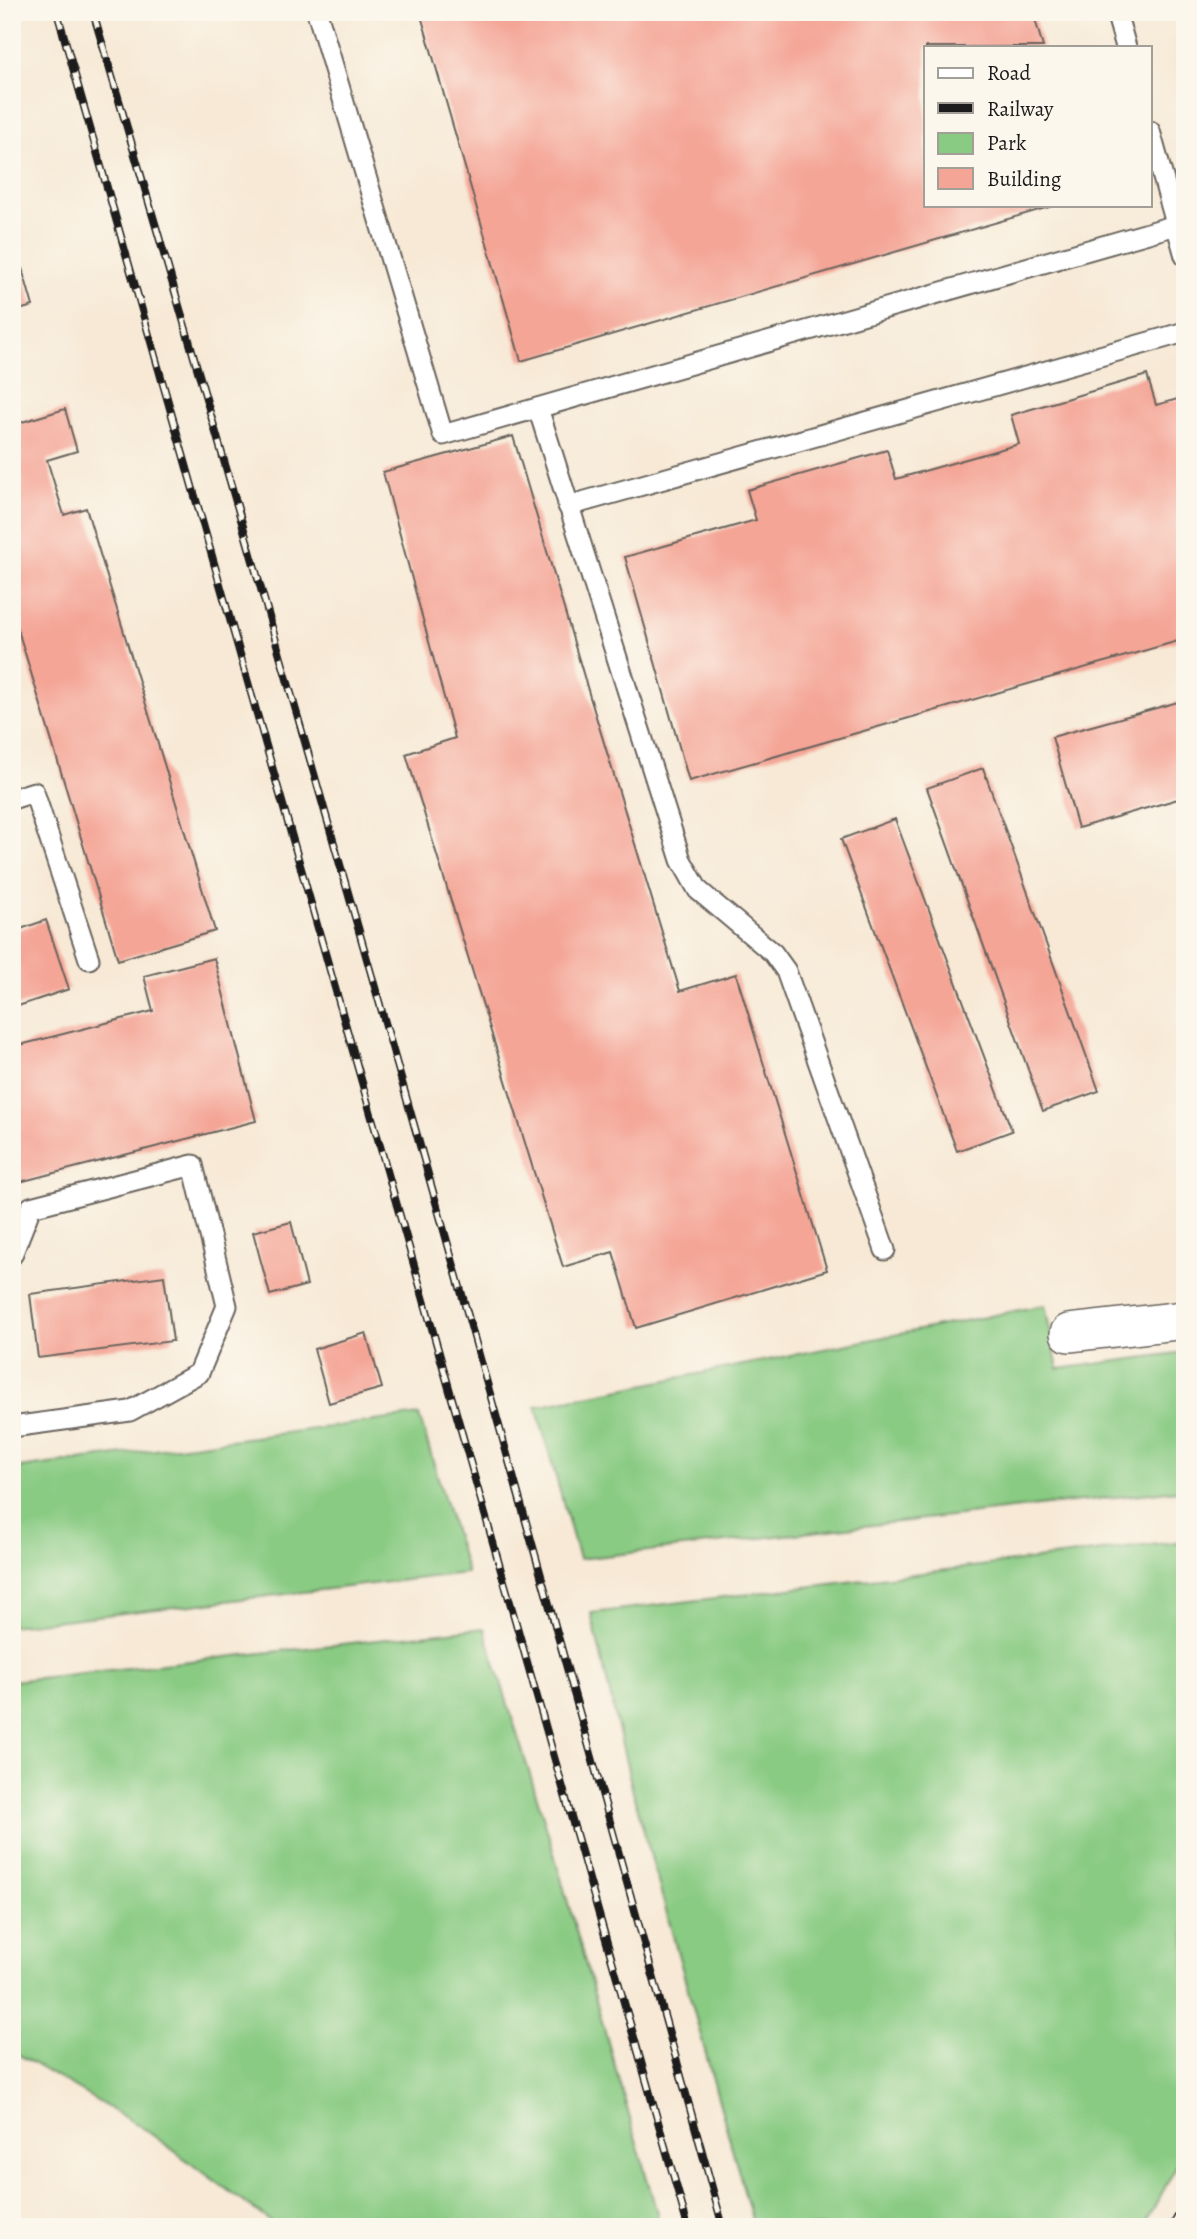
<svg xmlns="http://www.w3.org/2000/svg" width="1197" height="2239" font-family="Alegreya,serif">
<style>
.green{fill:#89cb83;stroke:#527450;stroke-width:2}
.building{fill:#f4a596}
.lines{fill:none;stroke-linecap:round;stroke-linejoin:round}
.lane-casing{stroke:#69645d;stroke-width:23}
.street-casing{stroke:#69645d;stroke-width:40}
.lane{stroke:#fff;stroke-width:19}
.street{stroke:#fff;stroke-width:37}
.rail-casing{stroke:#1c1c1c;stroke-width:8}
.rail{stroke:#fbf7ec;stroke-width:5;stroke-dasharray:16;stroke-linecap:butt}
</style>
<rect width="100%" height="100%" fill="#fbf7ec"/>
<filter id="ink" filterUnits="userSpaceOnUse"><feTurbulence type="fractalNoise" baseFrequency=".0143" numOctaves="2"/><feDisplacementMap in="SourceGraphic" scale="14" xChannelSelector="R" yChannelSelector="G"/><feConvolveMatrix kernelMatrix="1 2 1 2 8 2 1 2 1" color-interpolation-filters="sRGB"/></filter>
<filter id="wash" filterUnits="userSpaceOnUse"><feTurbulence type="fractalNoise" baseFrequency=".00686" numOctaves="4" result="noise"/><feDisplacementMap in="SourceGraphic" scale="28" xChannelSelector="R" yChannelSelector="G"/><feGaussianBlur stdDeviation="1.57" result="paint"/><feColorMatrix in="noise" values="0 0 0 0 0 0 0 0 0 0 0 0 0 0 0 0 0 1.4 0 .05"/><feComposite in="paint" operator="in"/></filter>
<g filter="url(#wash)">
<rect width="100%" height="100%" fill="#f7e9d6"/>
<g class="green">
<polygon points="1045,1305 1058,1369 1185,1352 1185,1489 579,1559 536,1406"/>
<polygon points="419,1415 467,1573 12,1626 12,1469"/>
<polygon points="1185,1541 1185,2150 1144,2227 754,2227 633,1792 591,1613"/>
<polygon points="484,1628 546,1826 661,2227 278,2227 143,2128 12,2051 12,1681"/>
</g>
<g id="blocks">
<g class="building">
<polygon points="420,12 1033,12 1043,47 926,47 926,205 1056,205 521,361"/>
<polygon points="13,237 33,306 12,312 12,238"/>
<polygon points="1147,375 1156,405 1185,397 1185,639 689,781 625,557 756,520 747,490 887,450 896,479 1019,444 1011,415"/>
<polygon points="65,409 77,451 47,460 64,515 86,508 215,931 118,960 12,610 12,425"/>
<polygon points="513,436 590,697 680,991 736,974 827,1270 636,1328 613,1252 563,1267 406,754 455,738 383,472"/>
<polygon points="1185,700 1185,797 1078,828 1052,737"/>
<polygon points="983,768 1099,1091 1043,1111 927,788"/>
<polygon points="895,819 1012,1131 957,1151 841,839"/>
<polygon points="46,920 69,989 12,1008 12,932"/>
<polygon points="214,958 256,1121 12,1184 12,1047 153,1011 144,976"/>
<polygon points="291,1222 307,1285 270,1295 253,1232"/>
<polygon points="164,1276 173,1341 38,1358 30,1294"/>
<polygon points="366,1333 382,1388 329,1403 314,1349"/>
</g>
</g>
</g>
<g filter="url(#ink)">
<use href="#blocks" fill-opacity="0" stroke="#69645d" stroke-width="2"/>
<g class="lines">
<defs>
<g id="lane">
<polyline points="317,12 443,435 1176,225"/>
<polyline points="1116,12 1126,47"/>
<polyline points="1150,131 1185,256"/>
<polyline points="538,408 681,860 698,890 773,953 786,971 885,1250"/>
<polyline points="568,506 1185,332"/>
<polyline points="12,799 34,792 89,959"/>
<polyline points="12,1255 31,1207 193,1165 227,1306 199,1373 130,1411 12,1427"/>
</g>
<polyline id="street" points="1069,1333 1185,1320"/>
</defs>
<use href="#lane" class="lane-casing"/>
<use href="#street" class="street-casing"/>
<use href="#lane" class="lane"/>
<use href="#street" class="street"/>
<defs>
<g id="rail">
<polyline points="57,12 688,2227"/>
<path d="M93 12C310 748 517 1487 723 2227"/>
<polyline points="1172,2227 1185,2204"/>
</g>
</defs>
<use href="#rail" class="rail-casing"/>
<use href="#rail" class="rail"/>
</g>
</g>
<rect width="1197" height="2239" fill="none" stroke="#fbf7ec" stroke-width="42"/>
<rect x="924" y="46" width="228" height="161" fill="#fbf7ec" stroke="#a29f99" stroke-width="2"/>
<rect x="938" y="68" width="35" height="10" fill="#ffffff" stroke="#a29f99" stroke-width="2"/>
<text x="987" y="80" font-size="21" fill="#1c1c1c">Road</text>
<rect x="938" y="103" width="35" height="10" fill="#1c1c1c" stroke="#a29f99" stroke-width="2"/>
<text x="987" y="116" font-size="21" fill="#1c1c1c">Railway</text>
<rect x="938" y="133" width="35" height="21" fill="#89cb83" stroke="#a29f99" stroke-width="2"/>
<text x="987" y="150" font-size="21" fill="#1c1c1c">Park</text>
<rect x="938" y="168" width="35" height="21" fill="#f4a596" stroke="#a29f99" stroke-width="2"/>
<text x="987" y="186" font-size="21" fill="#1c1c1c">Building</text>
</svg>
